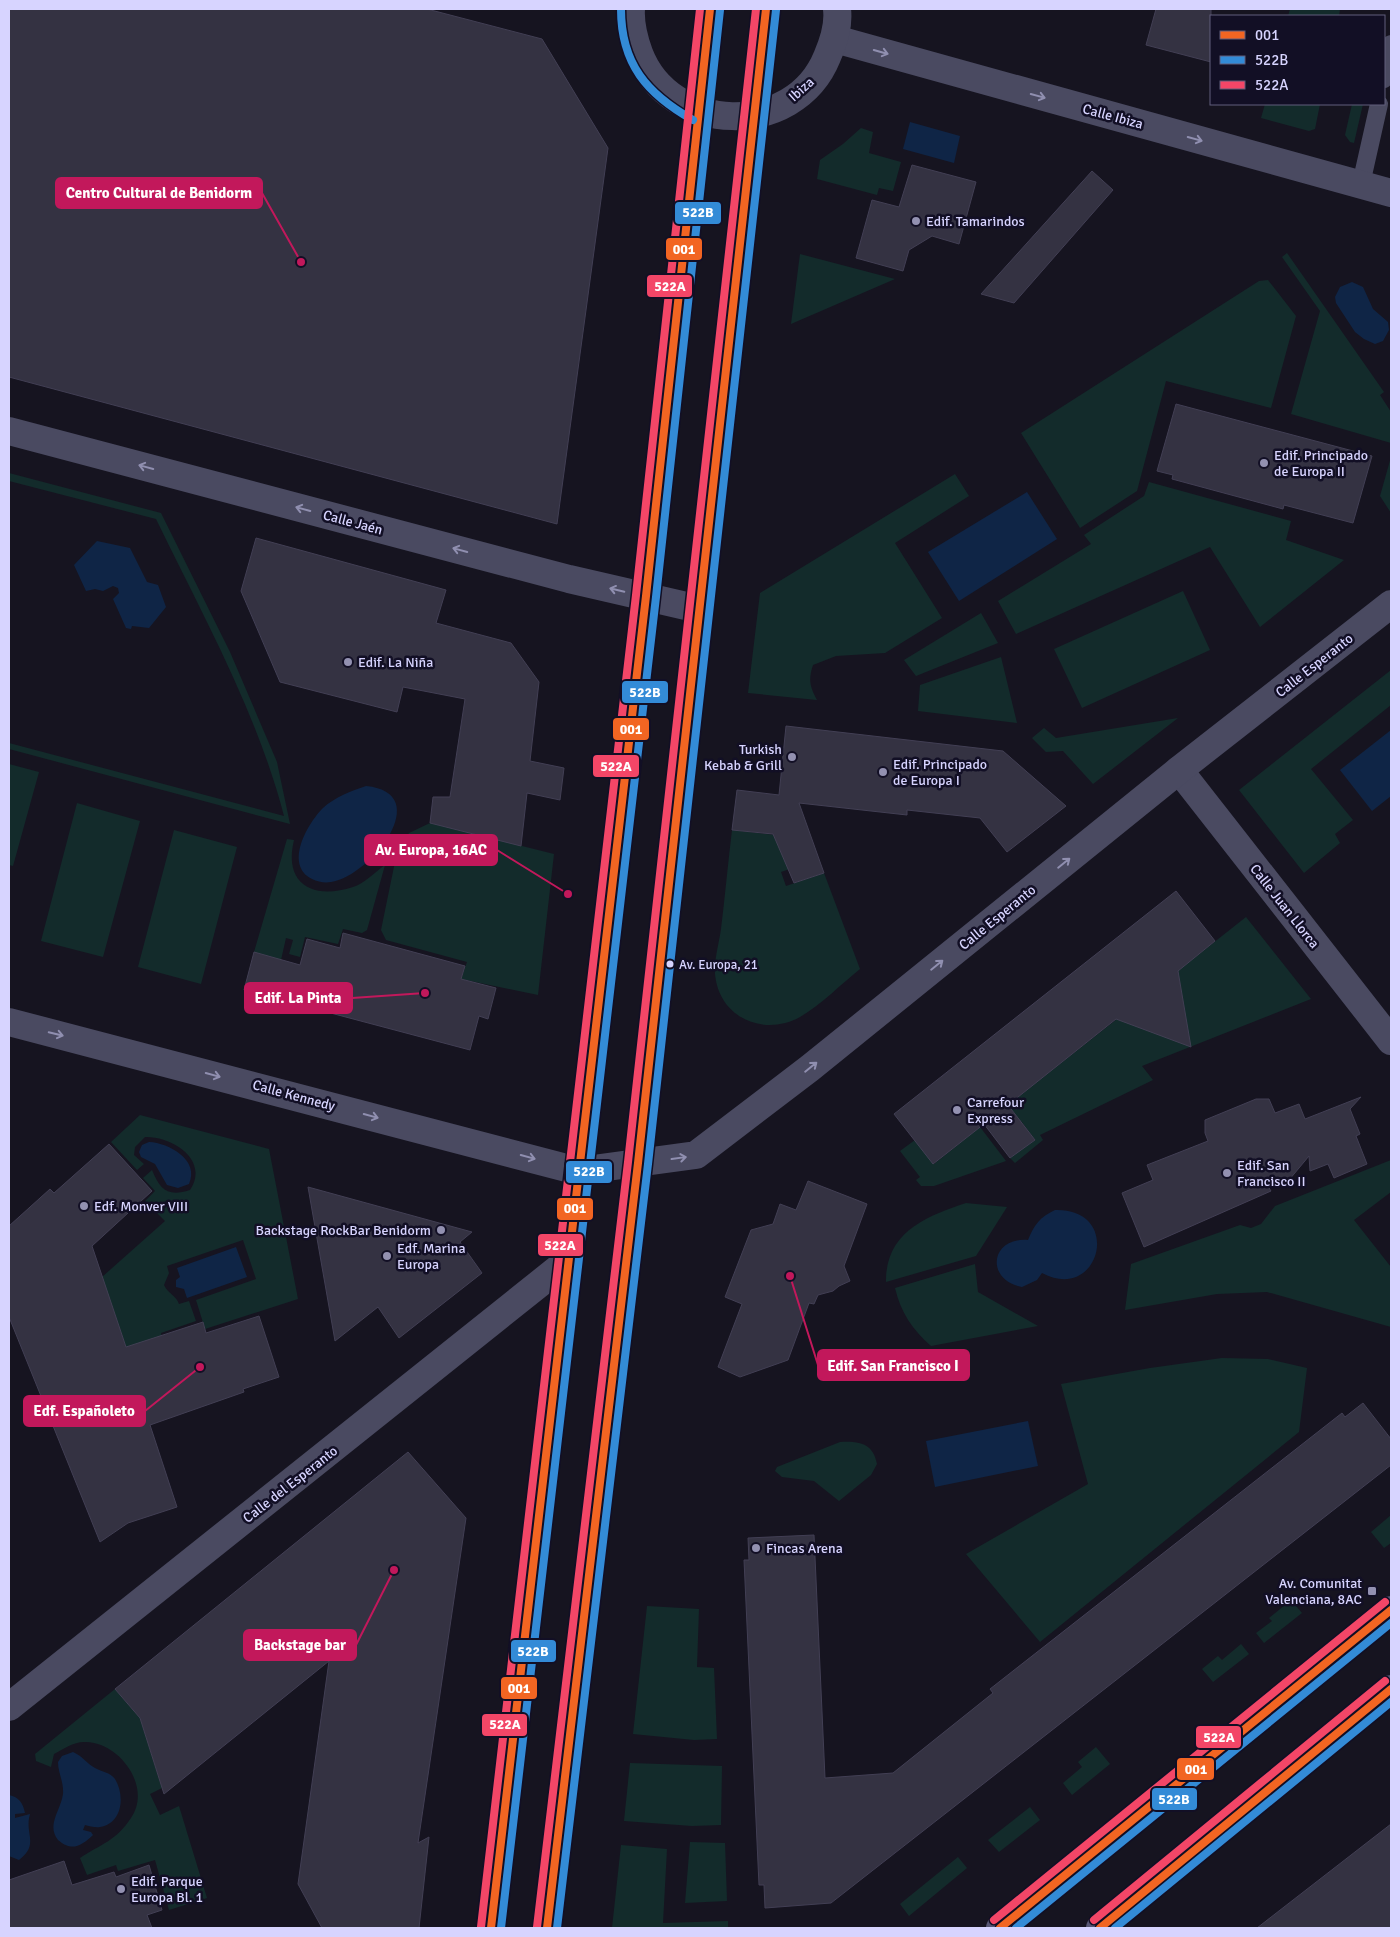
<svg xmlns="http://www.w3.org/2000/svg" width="1400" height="1937" font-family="Signika,sans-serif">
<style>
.green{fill:#132b2b}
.water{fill:#0f2546}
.building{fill:#343242;stroke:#423f54}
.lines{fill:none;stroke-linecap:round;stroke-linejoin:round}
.service{stroke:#4a4a61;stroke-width:18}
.minor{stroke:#4a4a61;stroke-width:28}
.tertiary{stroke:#4a4a61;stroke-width:28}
.secondary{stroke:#575674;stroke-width:28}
.bus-1-casing{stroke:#120f25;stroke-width:11}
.bus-2-casing{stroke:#120f25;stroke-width:11}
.bus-3-casing{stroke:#120f25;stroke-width:11}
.bus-1{stroke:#f26522;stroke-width:8}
.bus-2{stroke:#338bd7;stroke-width:8}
.bus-3{stroke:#f34667;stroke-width:8}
.oneway{stroke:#908fb0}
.poi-dot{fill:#9391b1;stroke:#120f25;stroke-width:2}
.bus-dot{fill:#d7d4ff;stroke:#120f25;stroke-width:2}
.labels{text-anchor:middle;stroke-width:5;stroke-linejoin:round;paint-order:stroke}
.bus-label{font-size:13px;fill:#d7d4ff;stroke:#120f25;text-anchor:start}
.street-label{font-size:14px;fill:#d7d4ff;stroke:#120f25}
.poi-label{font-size:14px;fill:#d7d4ff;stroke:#120f25;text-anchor:start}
.leader{fill:none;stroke:#c2185b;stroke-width:2}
.callout-dot{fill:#c2185b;stroke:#120f25;stroke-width:2}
.callout{fill:#c2185b;stroke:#c2185b;stroke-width:2}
.callout-label{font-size:15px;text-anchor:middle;font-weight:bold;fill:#fff}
.line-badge{stroke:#120f25;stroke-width:2}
.badge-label{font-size:14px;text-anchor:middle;font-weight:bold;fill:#fff}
</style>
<rect width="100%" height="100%" fill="#161420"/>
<g class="green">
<polygon points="1290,9 1340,9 1339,16 1288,16"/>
<polygon points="1265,104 1320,104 1315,129 1309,131 1261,118"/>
<polygon points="1352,104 1363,104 1354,143 1350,142 1345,135"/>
<polygon points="861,128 873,132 869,153 901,162 893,191 879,188 877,195 817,179 820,160 843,144"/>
<polygon points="1287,253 1384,392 1380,395 1391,412 1391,443 1291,414 1320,311 1282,257"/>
<polygon points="800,254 895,279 791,324"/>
<polygon points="1268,280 1296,316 1271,408 1166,381 1137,491 1080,528 1021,433 1259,281"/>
<polygon points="1391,457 1391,513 1380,496"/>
<path d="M9 473 161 513 230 652 277 762 290 824 9 749V743L284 816C257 712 203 616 156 519L9 481Z"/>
<path d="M955 474 969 496 895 543 942 618 885 653 836 656 813 665C808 680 810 687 817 700L748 693 760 593Z"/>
<polygon points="1149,482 1291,521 1286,540 1344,560 1260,627 1210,547 1016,634 998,601 1091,544 1084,535 1144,496"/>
<polygon points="1183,591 1210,650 1082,708 1054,649"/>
<polygon points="981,613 998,643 916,676 904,660"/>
<polygon points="1001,657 1017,723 918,711 920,685"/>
<polygon points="1391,670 1391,705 1311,769 1353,820 1335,834 1340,843 1304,873 1239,790"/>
<polygon points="1178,718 1093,784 1063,751 1046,752 1032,738 1044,728 1056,738"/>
<polygon points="9,764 39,772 13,866 9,865"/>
<polygon points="77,803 140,821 103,957 41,941"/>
<polygon points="430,823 554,854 538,995 461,979 467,962 386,940 381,930 397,852 409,833"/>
<polygon points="174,830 237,847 201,984 138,967"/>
<path d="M732 830 775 835 801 865 781 872 786 886 824 873 860 969C841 984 821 1005 800 1017 764 1037 719 1018 715 974 714 960 719 943 721 929 725 896 728 863 732 830Z"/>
<path d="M287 839 294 840C283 885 314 900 353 887 364 884 375 872 385 865L367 930 362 933 343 929 338 944 305 937 300 957 289 954 293 940 286 938 281 960 254 952Z"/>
<polygon points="1246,917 1311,999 1142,1066 1153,1080 1040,1135 1043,1140 1015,1163 1010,1158 1035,1140 1021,1121 996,1139 984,1124"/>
<path d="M140 1115 269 1149 298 1299 205 1329 196 1300 256 1279 243 1240 167 1266 169 1273 164 1285C168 1294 176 1295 179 1304L189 1301 196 1321 161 1333 164 1344 128 1354 102 1277 165 1221 145 1201 155 1191 143 1178 152 1170C160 1190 168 1197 190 1190 210 1160 172 1136 145 1137L135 1147 134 1155 144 1164 137 1170 111 1142Z"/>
<polygon points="980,1127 1006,1161 934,1186 921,1186 916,1180 920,1177 900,1151 915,1140 934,1164"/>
<polygon points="1391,1160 1391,1192 1354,1220 1391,1267 1391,1327 1267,1292 1217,1294 1125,1310 1131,1264 1240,1225 1251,1228 1261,1224 1275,1206"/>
<path d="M966 1203 1007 1207 976 1256 886 1282C885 1232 927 1216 966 1203Z"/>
<path d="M975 1264 978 1292 1038 1326 931 1346C912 1329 901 1313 895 1288Z"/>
<polygon points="1222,1358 1268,1359 1307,1368 1299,1432 1040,1642 966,1554 1088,1484 1061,1384 1150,1368"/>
<path d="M840 1442C859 1441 873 1443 877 1464L871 1475 839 1501 814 1481 782 1477 775 1471 777 1467Z"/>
<polygon points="1391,1515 1391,1543 1384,1548 1371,1532"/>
<polygon points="1291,1600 1302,1613 1264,1643 1256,1633 1272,1621 1269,1618"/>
<polygon points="647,1606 699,1609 697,1667 714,1668 717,1739 694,1740 633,1734"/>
<polygon points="1241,1644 1249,1654 1213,1682 1202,1669 1218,1656 1222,1660"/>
<path d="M115 1689 140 1718 162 1788 150 1794 160 1815 179 1806 207 1898 169 1910 155 1860 118 1871 116 1865 87 1875 80 1858C101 1844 116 1841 131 1818 152 1788 121 1743 86 1742 75 1741 63 1749 54 1754L51 1767 36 1761 35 1754Z"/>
<polygon points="1096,1747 1110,1764 1072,1795 1063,1783 1082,1767 1078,1762"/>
<polygon points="630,1763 722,1766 721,1825 692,1826 624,1821"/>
<polygon points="1030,1807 1040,1820 999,1852 988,1840"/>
<polygon points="690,1842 725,1843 727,1901 685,1903"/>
<polygon points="621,1845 667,1849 663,1923 728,1921 728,1928 612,1928"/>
<polygon points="958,1857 967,1868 909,1916 900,1904"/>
</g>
<g class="water">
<polygon points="910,122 960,136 954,163 903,149"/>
<polygon points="1352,282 1363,287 1373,309 1388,322 1389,330 1383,341 1375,344 1364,339 1355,332 1336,303 1335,297 1340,287"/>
<polygon points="1027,492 1057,539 959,601 928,552"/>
<polygon points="97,541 130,548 147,582 158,585 166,607 149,628 132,626 131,629 126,628 113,599 119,593 118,588 113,586 103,591 95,589 86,591 74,565"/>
<polygon points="1391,730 1391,796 1372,811 1340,770"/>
<path d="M366 786C436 793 371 876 331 882 325 883 318 882 312 879 284 865 307 824 323 808 335 797 351 791 366 786Z"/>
<path d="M149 1142C169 1143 200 1160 189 1184L178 1188 167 1185 155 1164 141 1157 139 1152 142 1145Z"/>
<path d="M1055 1210C1124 1208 1100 1304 1042 1273L1037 1280 1022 1287C985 1280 990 1237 1028 1240 1034 1225 1040 1217 1055 1210Z"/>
<polygon points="236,1247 247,1277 187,1298 184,1289 176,1287 176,1280 180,1277 177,1268"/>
<polygon points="1028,1421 1038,1466 935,1487 926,1441"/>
<path d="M73 1752C84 1757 87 1764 95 1768 102 1772 110 1772 115 1779 125 1795 123 1823 100 1827 96 1828 89 1826 85 1825L83 1830 91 1832 93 1835C81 1846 72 1852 58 1840 46 1825 61 1810 63 1794 64 1782 58 1773 58 1762L62 1756Z"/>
<path d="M9 1795C19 1797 23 1803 25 1813L15 1814V1818L30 1814C24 1834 40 1844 19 1860L9 1856Z"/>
</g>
<g class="building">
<polygon points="9,9 427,9 542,39 608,148 557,524 9,377"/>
<polygon points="1156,9 1211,9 1211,62 1146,45"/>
<polygon points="912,165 976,182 959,244 932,236 909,250 903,271 856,258 872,200 899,207"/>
<polygon points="1092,171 1113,190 1014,303 981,294"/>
<polygon points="1176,404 1372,456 1353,523 1284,505 1283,509 1172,479 1173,475 1157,471"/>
<polygon points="256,538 446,590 436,623 511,643 539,682 530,761 564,768 560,800 527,793 521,846 430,823 433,797 450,797 465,699 403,687 397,712 280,682 241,591"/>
<polygon points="786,726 1003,751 1066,806 1007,852 980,818 907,810 907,815 799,803 824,873 794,883 773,834 732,830 737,790 779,795"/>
<polygon points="1176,891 1215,941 1178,971 1191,1047 1116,1019 1008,1105 1035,1140 1010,1158 984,1124 933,1164 894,1114"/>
<polygon points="343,933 465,966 461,979 496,988 488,1019 479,1016 470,1050 244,990 254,952 300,965 307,939 340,948"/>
<polygon points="1361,1097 1350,1109 1360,1134 1356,1136 1367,1164 1334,1178 1328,1164 1310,1171 1309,1156 1289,1180 1269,1188 1271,1191 1144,1247 1122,1193 1153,1180 1147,1165 1208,1141 1205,1133 1205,1120 1256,1099 1269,1099 1275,1113 1299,1104 1305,1119"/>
<polygon points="109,1144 152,1191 92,1246 126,1347 203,1322 206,1333 259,1316 279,1377 243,1389 244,1392 150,1425 177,1507 128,1523 100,1542 9,1317 9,1226 50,1189 54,1193"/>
<polygon points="808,1181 867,1204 844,1266 850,1281 839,1286 833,1291 818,1295 814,1304 809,1303 788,1360 740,1377 718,1367 742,1304 725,1297 751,1230 773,1224 780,1204 796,1210"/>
<polygon points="308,1187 472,1232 460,1242 482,1273 399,1338 378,1307 335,1341"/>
<polygon points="1363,1403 1391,1439 1391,1465 831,1903 765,1908 764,1885 759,1885 744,1560 749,1560 748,1538 814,1535 825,1778 893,1773 993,1693 990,1689 1041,1649 1342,1413 1345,1417"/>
<polygon points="408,1452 466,1518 418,1843 429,1837 419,1928 322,1928 298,1884 329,1661 164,1794 140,1718 115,1689"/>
<polygon points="1391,1824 1391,1928 1257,1928"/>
<polygon points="64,1861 72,1885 114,1872 116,1877 149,1865 162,1910 147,1915 152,1928 9,1928 9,1880"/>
</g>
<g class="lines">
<g class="service">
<polyline points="1384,79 1391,44"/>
<polyline points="1361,184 1379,104"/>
</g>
<g class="minor">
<polyline points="835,39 1391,193"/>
<polyline points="9,431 569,579 699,609"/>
<polyline points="1179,770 1391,1041"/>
<polyline points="9,1022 578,1171 696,1155 810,1068 1179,770 1391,604"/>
<polyline points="9,1707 569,1260"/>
</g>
<path class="tertiary" d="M631 9C630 24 634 39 639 53 670 135 794 138 827 57 834 41 839 26 837 9"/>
<g class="secondary">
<polyline points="491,1928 646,596 710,9"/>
<polyline points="547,1928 638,1163 766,9"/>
<polyline points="1000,1928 1391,1610"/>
<polyline points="1100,1928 1391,1689"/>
</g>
<defs>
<g id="bus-1">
<polyline points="491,1928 646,596 710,9"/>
<polyline points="547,1928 638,1163 766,9"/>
<polyline points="1000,1928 1391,1610"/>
<polyline points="1100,1928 1391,1689"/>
</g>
<g id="bus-2">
<path d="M621 9C621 64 647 94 693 120"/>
<polyline points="501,1928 656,597 720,10"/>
<polyline points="557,1928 648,1164 776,10"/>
<polyline points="1016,1928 1391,1623"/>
<polyline points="1115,1928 1391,1702"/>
</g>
<g id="bus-3">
<polyline points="994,1920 1385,1602"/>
<polyline points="1094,1920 1385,1681"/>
<polyline points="481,1927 636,595 700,9"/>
<polyline points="537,1927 628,1162 756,9"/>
</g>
</defs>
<use href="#bus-1" class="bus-1-casing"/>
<use href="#bus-2" class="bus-2-casing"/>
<use href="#bus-3" class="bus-3-casing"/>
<use href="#bus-1" class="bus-1"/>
<use href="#bus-2" class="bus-2"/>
<use href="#bus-3" class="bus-3"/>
</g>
<defs><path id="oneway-shaft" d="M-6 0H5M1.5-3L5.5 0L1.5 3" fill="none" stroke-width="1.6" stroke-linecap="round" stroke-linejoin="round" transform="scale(1.25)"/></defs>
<g class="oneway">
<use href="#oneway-shaft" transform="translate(881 52) rotate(16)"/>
<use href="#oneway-shaft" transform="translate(1038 96) rotate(15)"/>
<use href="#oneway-shaft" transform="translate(1195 139) rotate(15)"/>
<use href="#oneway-shaft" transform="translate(146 467) rotate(-165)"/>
<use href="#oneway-shaft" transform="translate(303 509) rotate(-165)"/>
<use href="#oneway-shaft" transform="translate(460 550) rotate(-165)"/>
<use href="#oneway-shaft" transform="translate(617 590) rotate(-167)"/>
<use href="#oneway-shaft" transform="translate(1064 863) rotate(-39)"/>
<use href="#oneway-shaft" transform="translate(937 965) rotate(-39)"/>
<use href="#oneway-shaft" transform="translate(56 1034) rotate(14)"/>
<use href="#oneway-shaft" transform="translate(811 1067) rotate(-39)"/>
<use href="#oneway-shaft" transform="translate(213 1075) rotate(15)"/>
<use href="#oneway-shaft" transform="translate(371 1116) rotate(15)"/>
<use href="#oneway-shaft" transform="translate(528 1157) rotate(15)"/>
<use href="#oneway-shaft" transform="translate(679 1158) rotate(-8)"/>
</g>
<g class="poi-dot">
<circle cx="916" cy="221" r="5"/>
<circle cx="1264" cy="463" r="5"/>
<circle cx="348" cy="662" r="5"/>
<circle cx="792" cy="757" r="5"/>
<circle cx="883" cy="772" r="5"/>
<circle cx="957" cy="1110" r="5"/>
<circle cx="1227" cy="1173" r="5"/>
<circle cx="84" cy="1206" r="5"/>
<circle cx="441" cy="1230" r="5"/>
<circle cx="387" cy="1256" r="5"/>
<circle cx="756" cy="1548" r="5"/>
<rect x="1367" y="1586" width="10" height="10" rx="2.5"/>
<circle cx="121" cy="1889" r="5"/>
</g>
<circle class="bus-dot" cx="670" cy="964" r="4.5"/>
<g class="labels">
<g class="bus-label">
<text x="679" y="969">Av. Europa, 21</text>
</g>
<g class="street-label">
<text transform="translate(801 89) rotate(-42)" y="5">Ibiza</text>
<text transform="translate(1113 116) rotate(15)" y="5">Calle Ibiza</text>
<text transform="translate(353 522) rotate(15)" y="5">Calle Jaén</text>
<text transform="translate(1314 665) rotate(-38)" y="5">Calle Esperanto</text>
<text transform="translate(1285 906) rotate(52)" y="5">Calle Juan Llorca</text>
<text transform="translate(997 917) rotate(-39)" y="5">Calle Esperanto</text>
<text transform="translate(294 1095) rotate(15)" y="5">Calle Kennedy</text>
<text transform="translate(290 1484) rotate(-38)" y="5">Calle del Esperanto</text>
</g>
<g class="poi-label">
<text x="926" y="226">Edif. Tamarindos</text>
<text x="1274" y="460">Edif. Principado<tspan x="1274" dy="16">de Europa II</tspan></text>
<text x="358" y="667">Edif. La Niña</text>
<text x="782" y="754" text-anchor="end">Turkish<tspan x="782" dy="16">Kebab &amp; Grill</tspan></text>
<text x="893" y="769">Edif. Principado<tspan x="893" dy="16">de Europa I</tspan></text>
<text x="967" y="1107">Carrefour<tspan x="967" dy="16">Express</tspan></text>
<text x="1237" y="1170">Edif. San<tspan x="1237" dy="16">Francisco II</tspan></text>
<text x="94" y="1211">Edf. Monver VIII</text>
<text x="431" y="1235" text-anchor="end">Backstage RockBar Benidorm</text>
<text x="397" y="1253">Edf. Marina<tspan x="397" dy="16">Europa</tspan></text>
<text x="766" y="1553">Fincas Arena</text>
<text x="1362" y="1588" text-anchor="end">Av. Comunitat<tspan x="1362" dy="16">Valenciana, 8AC</tspan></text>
<text x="131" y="1886">Edif. Parque<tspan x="131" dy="16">Europa Bl. 1</tspan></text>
</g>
</g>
<path class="leader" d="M301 262L262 193M568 894L497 850M425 993L352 998M790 1276L818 1365M200 1367L145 1411M394 1570L356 1645"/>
<g class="callout-dot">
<circle cx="301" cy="262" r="5"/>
<circle cx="568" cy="894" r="5"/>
<circle cx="425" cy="993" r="5"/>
<circle cx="790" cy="1276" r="5"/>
<circle cx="200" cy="1367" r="5"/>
<circle cx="394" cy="1570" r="5"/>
</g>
<g class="callout">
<rect x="56" y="178" width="206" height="30" rx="5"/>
<rect x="365" y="835" width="132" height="30" rx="5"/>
<rect x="245" y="983" width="107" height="30" rx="5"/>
<rect x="818" y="1350" width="151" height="30" rx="5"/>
<rect x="24" y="1396" width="121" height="30" rx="5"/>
<rect x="244" y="1630" width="112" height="30" rx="5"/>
</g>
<g class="callout-label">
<text x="159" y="198">Centro Cultural de Benidorm</text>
<text x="431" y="855">Av. Europa, 16AC</text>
<text x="298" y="1003">Edif. La Pinta</text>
<text x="893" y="1371">Edif. San Francisco I</text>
<text x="84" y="1416">Edf. Españoleto</text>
<text x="300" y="1650">Backstage bar</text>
</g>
<g class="line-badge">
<rect x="674" y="201" width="48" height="24" rx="5" fill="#338bd7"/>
<rect x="665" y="237" width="38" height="24" rx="5" fill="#f26522"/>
<rect x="646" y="274" width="47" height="24" rx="5" fill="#f34667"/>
<rect x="621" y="680" width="48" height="24" rx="5" fill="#338bd7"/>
<rect x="612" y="717" width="38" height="24" rx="5" fill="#f26522"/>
<rect x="592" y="754" width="48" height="24" rx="5" fill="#f34667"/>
<rect x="565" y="1160" width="48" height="24" rx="5" fill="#338bd7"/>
<rect x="556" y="1197" width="38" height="24" rx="5" fill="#f26522"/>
<rect x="537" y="1233" width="47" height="24" rx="5" fill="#f34667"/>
<rect x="510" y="1639" width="47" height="24" rx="5" fill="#338bd7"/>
<rect x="500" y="1676" width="38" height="24" rx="5" fill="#f26522"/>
<rect x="481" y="1713" width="47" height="24" rx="5" fill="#f34667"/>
<rect x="1195" y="1725" width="47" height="24" rx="5" fill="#f34667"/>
<rect x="1176" y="1757" width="39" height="24" rx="5" fill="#f26522"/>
<rect x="1151" y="1787" width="47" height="24" rx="5" fill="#338bd7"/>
</g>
<g class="badge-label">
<text x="698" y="217">522B</text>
<text x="684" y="254">001</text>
<text x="670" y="291">522A</text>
<text x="645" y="697">522B</text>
<text x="631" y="734">001</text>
<text x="616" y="771">522A</text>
<text x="589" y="1176">522B</text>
<text x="575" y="1213">001</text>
<text x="560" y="1250">522A</text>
<text x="533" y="1656">522B</text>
<text x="519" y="1693">001</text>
<text x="505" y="1729">522A</text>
<text x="1219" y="1742">522A</text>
<text x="1196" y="1774">001</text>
<text x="1174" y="1804">522B</text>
</g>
<rect width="1400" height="1937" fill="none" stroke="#d7d4ff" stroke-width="20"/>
<rect x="1210" y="15" width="175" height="90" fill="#120f25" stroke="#615e7c"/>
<rect x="1220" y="31" width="25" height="8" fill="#f26522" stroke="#615e7c"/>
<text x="1255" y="40" font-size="15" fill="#d7d4ff">001</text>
<rect x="1220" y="56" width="25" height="8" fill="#338bd7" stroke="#615e7c"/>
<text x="1255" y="65" font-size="15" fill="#d7d4ff">522B</text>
<rect x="1220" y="81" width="25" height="8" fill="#f34667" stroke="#615e7c"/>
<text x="1255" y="90" font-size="15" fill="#d7d4ff">522A</text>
</svg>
